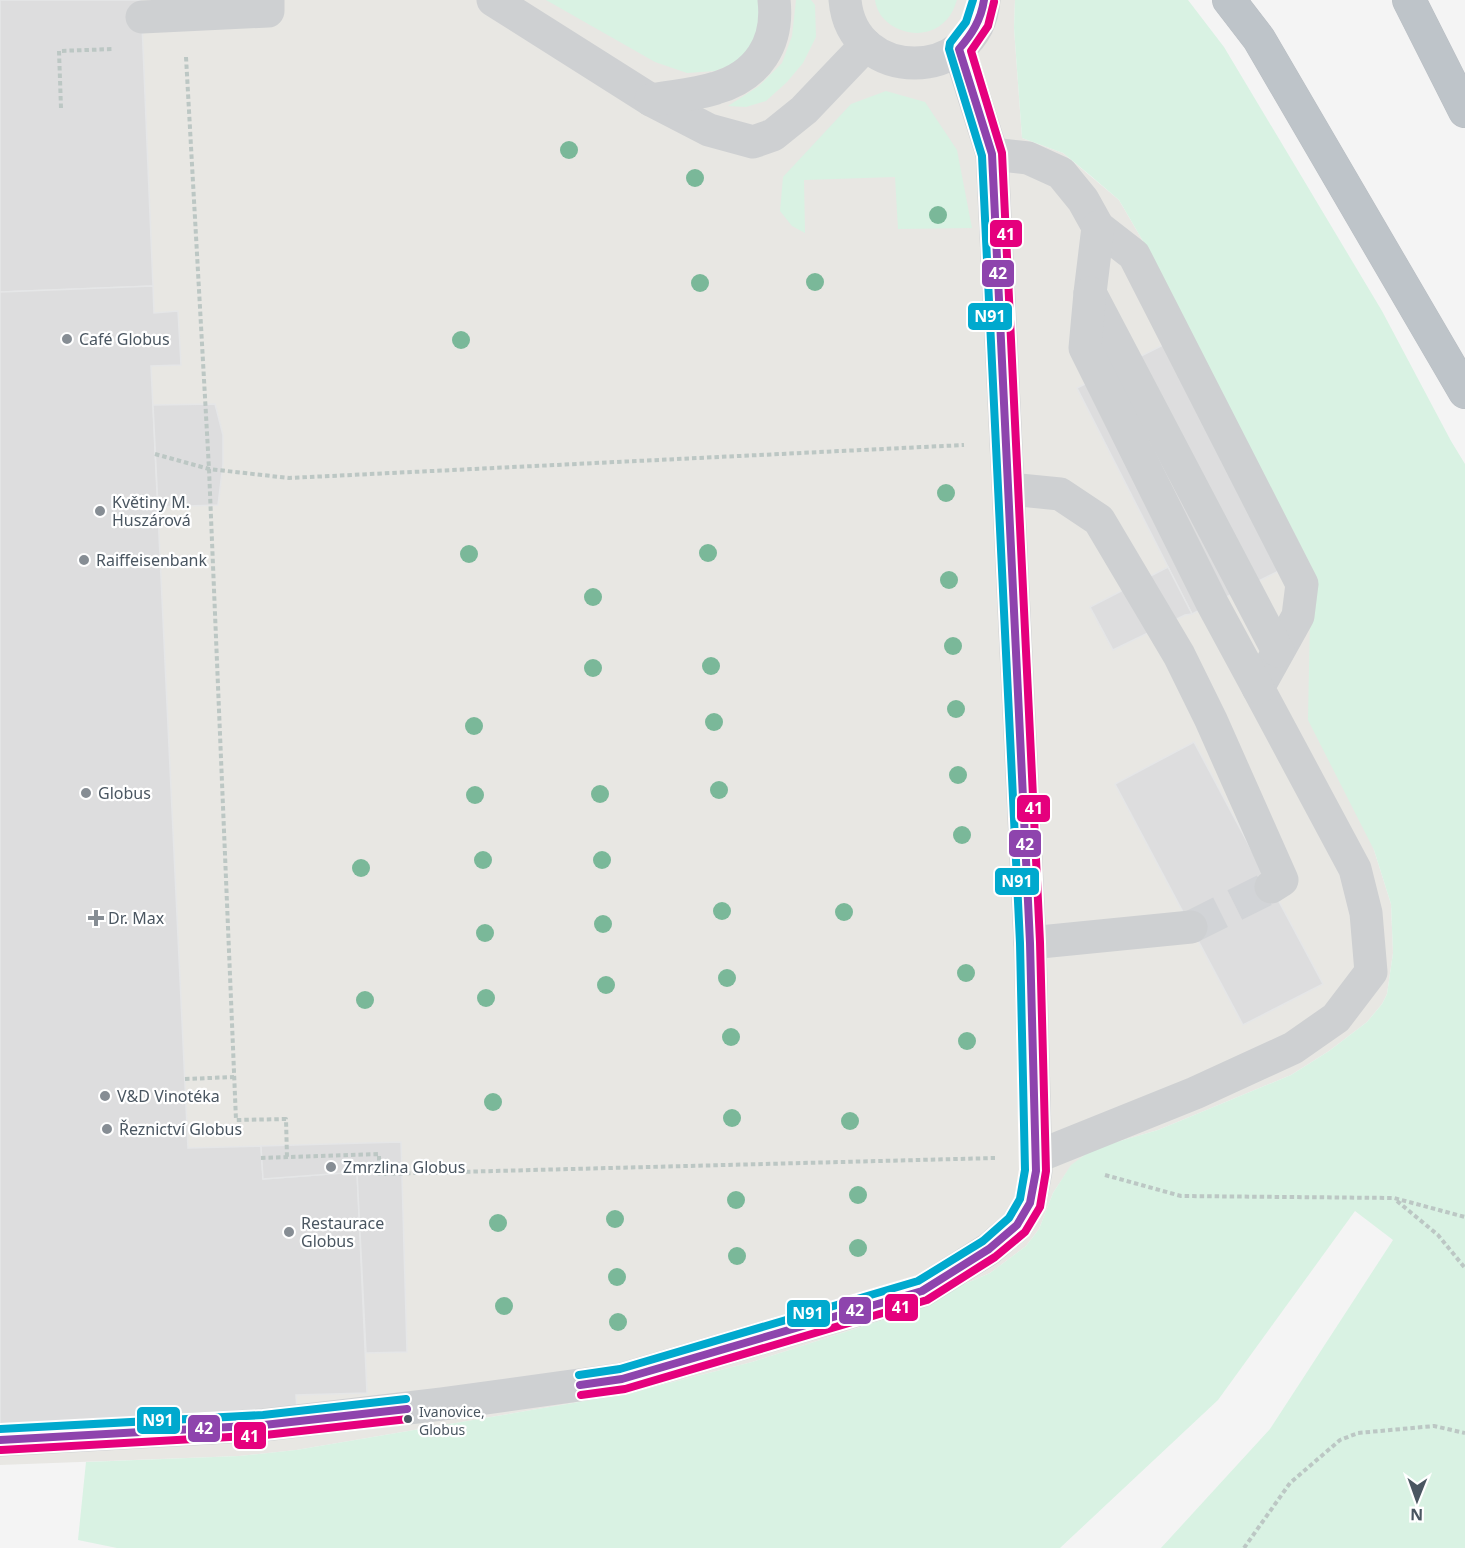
<svg xmlns="http://www.w3.org/2000/svg" width="1465" height="1548" font-family="'Noto Sans',sans-serif">
<style>
.commercial{fill:#e8e7e3}
.green{fill:#d9f2e3}
.building{fill:#ddddde;stroke:#e5e6e7;stroke-width:1.5}
.lines{fill:none;stroke-linecap:round;stroke-linejoin:round}
.minor-tunnel{stroke:#d2d4d7;stroke-width:33;stroke-dasharray:33 16;stroke-linecap:butt}
.highway-casing{stroke:#b9bec3;stroke-width:34}
.path{stroke:#bcc7c4;stroke-width:4;stroke-dasharray:4.5 3;stroke-linecap:butt}
.minor{stroke:#ced0d2;stroke-width:33}
.highway{stroke:#bec4c9;stroke-width:33}
.bus-1-casing{stroke:#fff;stroke-width:12}
.bus-2-casing{stroke:#fff;stroke-width:12}
.bus-3-casing{stroke:#fff;stroke-width:12}
.bus-1{stroke:#8e44ad;stroke-width:8}
.bus-2{stroke:#e5007d;stroke-width:8}
.bus-3{stroke:#00a9ce;stroke-width:8}
.tree{fill:#7ab899}
.poi-dot{fill:#868d94;stroke:#fff;stroke-width:2}
.bus-dot{fill:#4a5661;stroke:#fff;stroke-width:2}
.labels{text-anchor:middle;stroke-width:4.5;stroke-linejoin:round;paint-order:stroke}
.bus-label{font-size:14px;fill:#4a5661;stroke:#fff;text-anchor:start}
.poi-label{font-size:16px;fill:#4a5661;stroke:#fff;text-anchor:start}
.line-badge{stroke:#fff;stroke-width:2}
.badge-label{font-size:16px;text-anchor:middle;font-weight:bold;fill:#fff}
</style>
<rect width="100%" height="100%" fill="#f4f4f4"/>
<polygon class="commercial" points="0,0 1015,0 1014,28 1022,138 1063,153 1119,200 1147,248 1311,566 1374,850 1391,904 1393,953 1387,994 1382,1004 1367,1022 1329,1051 1291,1075 1158,1130 1099,1147 1086,1154 1071,1166 1053,1193 1039,1229 1026,1246 990,1273 882,1320 752,1362 626,1394 296,1450 239,1456 0,1465"/>
<g class="green">
<polygon points="546,0 758,0 760,20 756,40 741,61 715,71 687,73 655,62"/>
<polygon points="796,0 811,0 815,5 816,37 803,63 787,82 766,101 746,107 728,106 759,86 782,63 792,36"/>
<path d="M875 0H957C954 9 950 18 942 24 920 43 879 30 875 0Z"/>
<polygon points="1015,0 1188,0 1224,47 1382,311 1451,441 1465,464 1465,1548 1161,1548 1270,1429 1393,1240 1355,1211 1218,1400 1060,1548 117,1548 78,1540 86,1462 239,1456 296,1450 626,1394 752,1362 882,1320 990,1273 1026,1246 1039,1229 1053,1193 1071,1165 1086,1154 1099,1147 1158,1130 1291,1075 1329,1051 1367,1022 1382,1004 1387,994 1393,953 1391,904 1374,850 1308,720 1311,566 1147,248 1119,200 1091,176 1063,153 1022,138 1014,28"/>
<polygon points="886,91 925,102 957,150 972,228 898,229 895,177 804,180 805,233 792,226 780,211 783,177 851,104"/>
</g>
<g class="building">
<polygon points="0,0 141,0 153,286 0,292"/>
<polygon points="153,286 154,313 178,311 181,365 151,366 188,1148 261,1146 263,1179 357,1172 367,1393 296,1395 297,1412 0,1424 0,292"/>
<polygon points="1165,344 1279,571 1192,614 1077,388"/>
<polygon points="215,404 223,435 223,464 218,505 158,507 153,405"/>
<polygon points="1168,567 1192,614 1185,615 1113,650 1090,607"/>
<polygon points="1194,742 1323,984 1243,1025 1115,784"/>
<polygon points="401,1142 407,1352 366,1353 357,1172 263,1179 261,1146"/>
</g>
<g class="lines">
<polyline class="minor-tunnel" points="1191,927 1271,887"/>
<defs>
<g id="highway">
<polyline points="1229,0 1259,39 1465,392"/>
<polyline points="1409,0 1465,111"/>
</g>
</defs>
<use href="#highway" class="highway-casing"/>
<g class="path">
<polyline points="186,57 209,469 236,1120 286,1119 287,1157"/>
<polyline points="61,108 59,51 114,49"/>
<polyline points="155,454 209,469 289,478 964,445"/>
<polyline points="185,1079 234,1077"/>
<polyline points="261,1158 379,1154 379,1174 995,1158"/>
<polyline points="1105,1175 1181,1196 1394,1198 1465,1217"/>
<polyline points="1397,1201 1438,1235 1465,1268"/>
<polyline points="1244,1548 1290,1483 1340,1440 1358,1433 1434,1426 1465,1433"/>
</g>
<g class="minor">
<polyline points="493,0 651,100 709,130 753,142 773,135 804,110 866,45"/>
<path d="M845 0C852 84 977 84 984 0"/>
<polyline points="142,17 268,11 268,0"/>
<path d="M651 100C672 96 695 95 716 88 758 76 779 43 774 0"/>
<polyline points="992,154 1028,158 1061,173 1083,200 1098,227 1134,255 1302,584 1298,616 1258,688 1355,869 1366,913 1371,972 1336,1018 1293,1048 1195,1093 1036,1157"/>
<polyline points="1098,227 1090,293 1278,651"/>
<polyline points="1090,293 1085,348 1212,603 1258,688"/>
<polyline points="1009,489 1060,494 1099,520 1179,655 1211,720 1282,880 1271,887"/>
<polyline points="1030,943 1191,927"/>
<polyline points="0,1440 264,1425 442,1404 622,1379 922,1291 989,1249 1017,1225 1030,1203 1036,1171 1030,943 992,154 959,49"/>
</g>
<use href="#highway" class="highway"/>
<defs>
<g id="bus-1">
<path d="M580 1385 622 1379 922 1291 989 1249 1017 1225 1030 1203 1036 1171 1030 943 992 154 959 49C972 34 981 20 984 0"/>
<polyline points="0,1440 264,1425 407,1409"/>
</g>
<g id="bus-2">
<polyline points="581,1395 625,1389 927,1300 995,1257 1025,1232 1040,1207 1046,1171 1040,942 1002,153 971,51 988,26 994,2"/>
<polyline points="1,1450 265,1435 408,1419"/>
</g>
<g id="bus-3">
<polyline points="579,1375 620,1369 918,1281 983,1241 1009,1218 1020,1199 1025,1170 1020,943 982,156 949,49 950,43 966,22 973,0"/>
<polyline points="0,1429 263,1415 406,1399"/>
</g>
</defs>
<use href="#bus-1" class="bus-1-casing"/>
<use href="#bus-2" class="bus-2-casing"/>
<use href="#bus-3" class="bus-3-casing"/>
<use href="#bus-1" class="bus-1"/>
<use href="#bus-2" class="bus-2"/>
<use href="#bus-3" class="bus-3"/>
</g>
<g class="tree">
<circle cx="569" cy="150" r="9"/>
<circle cx="695" cy="178" r="9"/>
<circle cx="938" cy="215" r="9"/>
<circle cx="815" cy="282" r="9"/>
<circle cx="700" cy="283" r="9"/>
<circle cx="461" cy="340" r="9"/>
<circle cx="946" cy="493" r="9"/>
<circle cx="708" cy="553" r="9"/>
<circle cx="469" cy="554" r="9"/>
<circle cx="949" cy="580" r="9"/>
<circle cx="593" cy="597" r="9"/>
<circle cx="953" cy="646" r="9"/>
<circle cx="711" cy="666" r="9"/>
<circle cx="593" cy="668" r="9"/>
<circle cx="956" cy="709" r="9"/>
<circle cx="714" cy="722" r="9"/>
<circle cx="474" cy="726" r="9"/>
<circle cx="958" cy="775" r="9"/>
<circle cx="719" cy="790" r="9"/>
<circle cx="600" cy="794" r="9"/>
<circle cx="475" cy="795" r="9"/>
<circle cx="962" cy="835" r="9"/>
<circle cx="483" cy="860" r="9"/>
<circle cx="602" cy="860" r="9"/>
<circle cx="361" cy="868" r="9"/>
<circle cx="722" cy="911" r="9"/>
<circle cx="844" cy="912" r="9"/>
<circle cx="603" cy="924" r="9"/>
<circle cx="485" cy="933" r="9"/>
<circle cx="966" cy="973" r="9"/>
<circle cx="727" cy="978" r="9"/>
<circle cx="606" cy="985" r="9"/>
<circle cx="486" cy="998" r="9"/>
<circle cx="365" cy="1000" r="9"/>
<circle cx="731" cy="1037" r="9"/>
<circle cx="967" cy="1041" r="9"/>
<circle cx="493" cy="1102" r="9"/>
<circle cx="732" cy="1118" r="9"/>
<circle cx="850" cy="1121" r="9"/>
<circle cx="858" cy="1195" r="9"/>
<circle cx="736" cy="1200" r="9"/>
<circle cx="615" cy="1219" r="9"/>
<circle cx="498" cy="1223" r="9"/>
<circle cx="858" cy="1248" r="9"/>
<circle cx="737" cy="1256" r="9"/>
<circle cx="617" cy="1277" r="9"/>
<circle cx="504" cy="1306" r="9"/>
<circle cx="618" cy="1322" r="9"/>
</g>
<g class="poi-dot">
<circle cx="67" cy="339" r="6"/>
<circle cx="100" cy="511" r="6"/>
<circle cx="84" cy="560" r="6"/>
<circle cx="86" cy="793" r="6"/>
<path d="M93 909h6v6h6v6h-6v6h-6v-6h-6v-6h6z"/>
<circle cx="105" cy="1096" r="6"/>
<circle cx="107" cy="1129" r="6"/>
<circle cx="331" cy="1167" r="6"/>
<circle cx="289" cy="1232" r="6"/>
</g>
<circle class="bus-dot" cx="408" cy="1419" r="5"/>
<g class="labels">
<g class="bus-label">
<text x="419" y="1417">Ivanovice,<tspan x="419" dy="18">Globus</tspan></text>
</g>
<g class="poi-label">
<text x="79" y="345">Café Globus</text>
<text x="112" y="508">Květiny M.<tspan x="112" dy="18">Huszárová</tspan></text>
<text x="96" y="566">Raiffeisenbank</text>
<text x="98" y="799">Globus</text>
<text x="108" y="924">Dr. Max</text>
<text x="117" y="1102">V&amp;D Vinotéka</text>
<text x="119" y="1135">Řeznictví Globus</text>
<text x="343" y="1173">Zmrzlina Globus</text>
<text x="301" y="1229">Restaurace<tspan x="301" dy="18">Globus</tspan></text>
</g>
</g>
<g class="line-badge">
<rect x="989" y="219" width="34" height="29" rx="6" fill="#e5007d"/>
<rect x="981" y="259" width="34" height="29" rx="6" fill="#8e44ad"/>
<rect x="967" y="302" width="46" height="29" rx="6" fill="#00a9ce"/>
<rect x="1016" y="794" width="35" height="29" rx="6" fill="#e5007d"/>
<rect x="1008" y="829" width="34" height="29" rx="6" fill="#8e44ad"/>
<rect x="994" y="867" width="46" height="29" rx="6" fill="#00a9ce"/>
<rect x="884" y="1293" width="35" height="29" rx="6" fill="#e5007d"/>
<rect x="838" y="1296" width="34" height="29" rx="6" fill="#8e44ad"/>
<rect x="786" y="1299" width="45" height="29" rx="6" fill="#00a9ce"/>
<rect x="136" y="1406" width="45" height="29" rx="6" fill="#00a9ce"/>
<rect x="187" y="1414" width="34" height="29" rx="6" fill="#8e44ad"/>
<rect x="233" y="1421" width="34" height="29" rx="6" fill="#e5007d"/>
</g>
<g class="badge-label">
<text x="1006" y="240">41</text>
<text x="998" y="279">42</text>
<text x="990" y="322">N91</text>
<text x="1034" y="814">41</text>
<text x="1025" y="850">42</text>
<text x="1017" y="887">N91</text>
<text x="901" y="1313">41</text>
<text x="855" y="1316">42</text>
<text x="808" y="1319">N91</text>
<text x="158" y="1426">N91</text>
<text x="204" y="1434">42</text>
<text x="250" y="1442">41</text>
</g>
<g transform="translate(1417 1500) rotate(181)" stroke="#ffffff" stroke-width="4.5" paint-order="stroke">
<path d="M0-4.5L10 22L0 15L-10 22Z" fill="#4a5661"/>
<text y="-9" font-size="16" font-weight="bold" text-anchor="middle" fill="#4a5661">N</text>
</g>
</svg>
